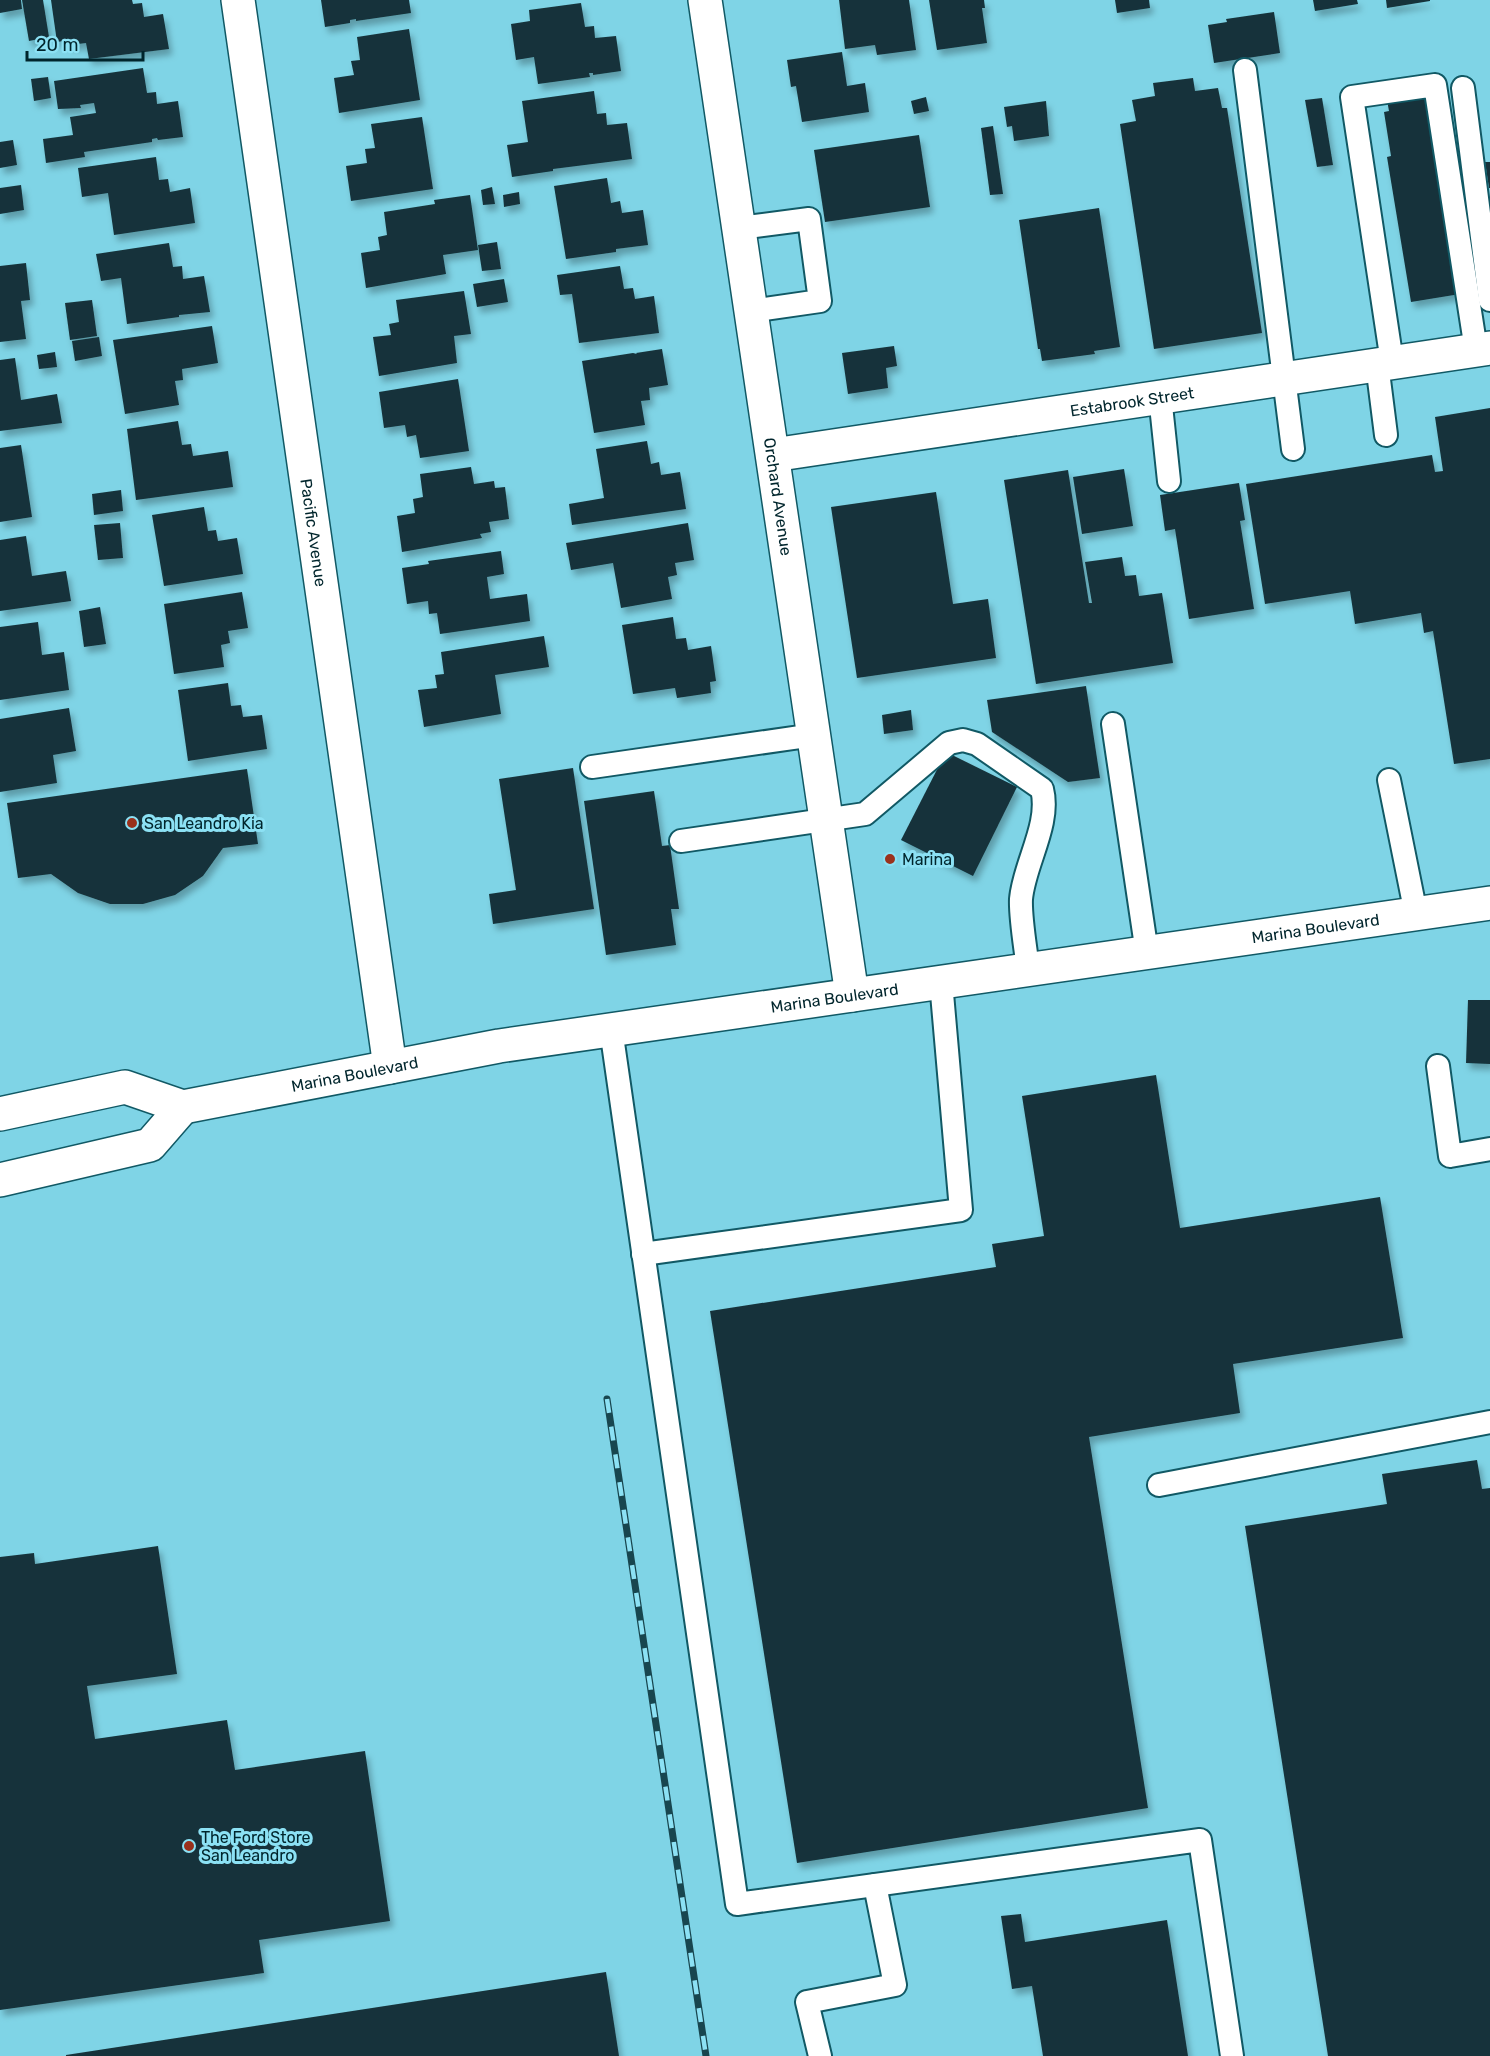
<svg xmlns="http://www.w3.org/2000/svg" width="1490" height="2056" font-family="Rubik,sans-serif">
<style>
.building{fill:#15333a;filter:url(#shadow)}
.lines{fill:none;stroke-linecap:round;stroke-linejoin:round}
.service-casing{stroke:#115965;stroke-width:26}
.minor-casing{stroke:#115965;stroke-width:36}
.secondary-casing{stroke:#115965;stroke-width:36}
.service{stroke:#fff;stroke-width:22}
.minor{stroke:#fff;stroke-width:33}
.secondary{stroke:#fff;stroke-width:33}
.rail-casing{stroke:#18464f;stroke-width:7}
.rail{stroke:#8ce1f4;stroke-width:4.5;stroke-dasharray:14;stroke-linecap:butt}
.poi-dot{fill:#9a311c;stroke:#8ce1f4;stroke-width:2}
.labels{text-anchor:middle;stroke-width:6;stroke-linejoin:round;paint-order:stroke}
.street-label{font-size:16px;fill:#00252c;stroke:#8ce1f4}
.poi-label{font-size:16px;fill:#00252c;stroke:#8ce1f4;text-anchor:start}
</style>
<defs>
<filter id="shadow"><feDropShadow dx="3.5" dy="6" stdDeviation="3" flood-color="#0004"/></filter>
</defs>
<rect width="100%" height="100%" fill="#7fd4e6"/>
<g class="building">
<polygon points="0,0 21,0 22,9 0,13"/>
<polygon points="22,0 43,0 49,37 29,41"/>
<polygon points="51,0 132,0 133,4 142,3 144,17 163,14 169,49 89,59 86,43 70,45 69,40 57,42"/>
<polygon points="321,0 409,0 411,13 356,21 356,19 350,20 350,23 325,27"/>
<polygon points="839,0 909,0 916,50 877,55 875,45 845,49"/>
<polygon points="929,0 984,0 985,8 982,8 987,43 937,50"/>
<polygon points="1115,0 1149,0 1150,8 1117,13"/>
<polygon points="1313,0 1357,0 1358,4 1315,11"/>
<polygon points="1386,0 1430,0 1430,1 1387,8"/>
<polygon points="581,3 585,27 594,26 595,38 616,36 621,71 593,75 593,73 589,73 590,77 538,84 534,57 516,60 511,24 530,21 529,10"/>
<polygon points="1274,12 1280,53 1214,63 1208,25 1227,22 1226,19"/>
<polygon points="409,29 420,100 339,113 334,78 354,75 351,61 360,60 357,37"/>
<polygon points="842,52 847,86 865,83 869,112 802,122 796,86 791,87 787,60"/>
<polygon points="143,68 147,93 156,92 157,104 178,101 183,137 158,140 157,138 152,139 152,142 84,152 85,157 46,163 43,139 73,135 70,117 96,113 94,103 80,105 81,108 58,109 54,81"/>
<polygon points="48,77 51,98 34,101 31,79"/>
<polygon points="1193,78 1195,91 1218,88 1222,108 1227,108 1262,333 1154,349 1120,124 1136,121 1132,100 1155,96 1153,83"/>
<polygon points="594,91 597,114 606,113 607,125 627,123 632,159 553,169 553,171 512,177 507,145 528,142 522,101"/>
<polygon points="1427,93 1460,294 1411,302 1387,157 1391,156 1384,112 1389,111 1387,100"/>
<polygon points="926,97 929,111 914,114 911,101"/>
<polygon points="1322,98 1333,165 1317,167 1305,100"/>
<polygon points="1046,101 1049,136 1014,141 1012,126 1007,127 1004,107"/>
<polygon points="422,117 433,189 351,201 346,166 367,163 365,149 375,148 371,124"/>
<polygon points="993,126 1003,194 990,195 981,128"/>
<polygon points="919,135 930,207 825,222 814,150"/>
<polygon points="13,140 17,165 0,168 0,142"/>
<polygon points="156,157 159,180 168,179 170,192 190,188 195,223 114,235 108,193 82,197 78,168"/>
<polygon points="1485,162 1490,162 1490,188 1489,188"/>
<polygon points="607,178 611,203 620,201 622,213 643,210 648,245 616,249 616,252 566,259 554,186"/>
<polygon points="21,185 24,210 0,214 0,188"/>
<polygon points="492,187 495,204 483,205 481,190"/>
<polygon points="519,192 520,204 504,207 503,195"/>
<polygon points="470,195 478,250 443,255 446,274 366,288 361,253 380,250 378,237 387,235 384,212 435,204 434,200"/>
<polygon points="1099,208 1120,347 1094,351 1095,354 1042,361 1040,349 1038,349 1019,220"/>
<polygon points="497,242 501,269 482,271 478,245"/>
<polygon points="169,243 173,267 182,266 183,279 204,276 210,312 179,315 179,317 127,324 121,278 101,281 96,254"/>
<polygon points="26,263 30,300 21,301 26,339 0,342 0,266"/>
<polygon points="620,266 624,289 633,288 635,299 654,296 659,333 579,343 572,294 560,295 557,275"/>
<polygon points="504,279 508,302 477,307 473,284"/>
<polygon points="464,291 471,334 454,336 457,363 379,376 373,337 391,335 389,324 399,322 396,300"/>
<polygon points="92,300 97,336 70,340 65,303"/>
<polygon points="212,326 218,363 182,369 183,380 175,381 179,405 125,414 113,340"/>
<polygon points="99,337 102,356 75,361 72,341"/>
<polygon points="894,346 897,366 886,368 888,388 848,394 842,353"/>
<polygon points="662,349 668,385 649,388 650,400 641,401 645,425 594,433 582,361 633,353 637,354 636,353"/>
<polygon points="55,352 57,367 39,369 37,355"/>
<polygon points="15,358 21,400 57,394 62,423 0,431 0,360"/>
<polygon points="458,379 469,451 420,458 416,435 407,437 405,425 384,428 379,392"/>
<polygon points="1490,408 1490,759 1454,764 1433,631 1424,633 1421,613 1355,624 1350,591 1265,604 1246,484 1432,455 1435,472 1443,471 1435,417"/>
<polygon points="178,421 182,445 191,444 193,456 228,451 233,487 136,500 127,429"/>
<polygon points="647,441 651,464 659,462 661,475 680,472 686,509 572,525 569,504 604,498 596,449"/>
<polygon points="21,445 32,517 0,522 0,448"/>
<polygon points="471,467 474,484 494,481 495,488 505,487 509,519 489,522 491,532 480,534 482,538 402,552 397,516 415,513 413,499 423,497 420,474"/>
<polygon points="1124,469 1133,526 1082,534 1073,477"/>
<polygon points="1068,470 1089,603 1092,603 1085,562 1122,557 1125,576 1136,575 1139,596 1162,593 1173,663 1036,684 1004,480"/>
<polygon points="1239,483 1245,520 1240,521 1254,609 1189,619 1175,529 1165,531 1160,495"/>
<polygon points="121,490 123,511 94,515 92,494"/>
<polygon points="936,492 953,604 988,599 996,658 857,678 831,507"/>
<polygon points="204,507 208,531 216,530 218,541 237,538 243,574 164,586 152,515"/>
<polygon points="120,523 123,558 98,560 94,525"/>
<polygon points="688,523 694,560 675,563 677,575 668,577 672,599 621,608 613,563 571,570 566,543"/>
<polygon points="26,536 32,576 66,571 71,601 0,611 0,540"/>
<polygon points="501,551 504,574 487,577 490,599 527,594 530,621 440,634 437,613 429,614 428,601 407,604 402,568 429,564 428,561"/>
<polygon points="242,592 248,628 228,631 230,643 221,645 224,667 174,674 164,604"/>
<polygon points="100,607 106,644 84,647 79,611"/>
<polygon points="673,617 676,639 686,638 688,650 711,646 716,681 710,682 711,693 677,698 675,688 633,694 622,625"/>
<polygon points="38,622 42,655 64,652 69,690 0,700 0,627"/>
<polygon points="544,636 549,667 495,675 501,714 424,727 418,690 437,688 435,675 444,674 441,652"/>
<polygon points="228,683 231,706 241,705 243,717 262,715 267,749 188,761 178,690"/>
<polygon points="1086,686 1100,778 1068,782 992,732 987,700"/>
<polygon points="69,708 76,751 53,755 57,783 0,792 0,719"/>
<polygon points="911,710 913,730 884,734 882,715"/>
<polygon points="946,752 1017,787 973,876 901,840"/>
<polygon points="573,768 594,909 493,924 489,894 516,890 499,779"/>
<polygon points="247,769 258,844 223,848 203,876 175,895 143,904 110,904 78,893 51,874 18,878 7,803"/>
<polygon points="654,791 662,846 670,845 679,909 671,909 676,945 606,955 584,801"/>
<polygon points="1468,1000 1490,1000 1490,1064 1466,1063"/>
<polygon points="1156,1075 1180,1228 1380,1197 1403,1338 1233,1364 1240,1413 1089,1437 1148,1808 797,1863 710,1311 996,1267 992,1244 1044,1236 1022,1096"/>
<polygon points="1477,1460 1482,1489 1490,1488 1490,2056 1328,2056 1245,1526 1387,1504 1382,1474"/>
<polygon points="158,1546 177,1674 87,1686 95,1739 227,1720 235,1770 365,1751 390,1921 259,1940 264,1973 0,2010 0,1557 34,1553 35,1564"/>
<polygon points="1021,1914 1025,1942 1167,1920 1188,2056 1043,2056 1032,1986 1012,1989 1001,1916"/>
<polygon points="606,1972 619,2056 66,2056 66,2055"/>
</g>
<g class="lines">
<defs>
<g id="service">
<polyline points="1245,70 1293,449"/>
<polyline points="1463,88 1490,300"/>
<polyline points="739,228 809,219 820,301 751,311"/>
<polyline points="1392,362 1352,97 1435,85 1476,350"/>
<polyline points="1377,364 1386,435"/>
<polyline points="1160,396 1169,481"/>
<polyline points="1113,724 1147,953"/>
<polyline points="592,767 814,735"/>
<polyline points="1389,780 1416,914"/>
<path d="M681 841 865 814 949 743 963 740 977 744 1042 789C1051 824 1024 864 1021 899 1020 918 1026 950 1028 970"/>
<polyline points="611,1029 737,1904 1200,1840 1232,2056"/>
<polyline points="1438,1066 1450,1156 1490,1149"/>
<polyline points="643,1254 961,1210 941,982"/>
<polyline points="1159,1485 1490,1422"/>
<polyline points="820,2056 807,2002 895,1985 875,1885"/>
</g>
<g id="minor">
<path id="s1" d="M238 0 390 1067"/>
<path id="s2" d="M705 0 852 995"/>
<path id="s3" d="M773 455 1490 348"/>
</g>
<g id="secondary">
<path id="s4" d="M0 1114 125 1087 183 1107 499 1046 1490 903"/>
<polyline points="0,1180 150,1145 183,1107"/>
</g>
</defs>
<use href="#service" class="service-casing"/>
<use href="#minor" class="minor-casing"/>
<use href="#secondary" class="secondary-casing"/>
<use href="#service" class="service"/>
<use href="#minor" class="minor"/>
<use href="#secondary" class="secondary"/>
<defs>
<polyline id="rail" points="607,1399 706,2056"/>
</defs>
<use href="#rail" class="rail-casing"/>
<use href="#rail" class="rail"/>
</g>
<g class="poi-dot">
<circle cx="132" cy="823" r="6"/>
<circle cx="890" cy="859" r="6"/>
<circle cx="189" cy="1846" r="6"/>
</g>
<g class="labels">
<g class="street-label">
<text dy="6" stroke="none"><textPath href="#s3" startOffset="363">Estabrook Street</textPath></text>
<text dy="6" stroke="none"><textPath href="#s2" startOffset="502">Orchard Avenue</textPath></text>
<text dy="6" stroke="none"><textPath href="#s1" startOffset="538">Pacific Avenue</textPath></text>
<text dy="6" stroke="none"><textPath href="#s4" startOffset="1336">Marina Boulevard</textPath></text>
<text dy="6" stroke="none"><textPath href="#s4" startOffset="850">Marina Boulevard</textPath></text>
<text dy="6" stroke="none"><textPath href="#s4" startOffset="364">Marina Boulevard</textPath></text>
</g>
<g class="poi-label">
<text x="144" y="829">San Leandro Kia</text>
<text x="902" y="865">Marina</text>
<text x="201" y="1843">The Ford Store<tspan x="201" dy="18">San Leandro</tspan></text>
</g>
</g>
<path d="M27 51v9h116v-9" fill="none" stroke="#00252c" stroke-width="3"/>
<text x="36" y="51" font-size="18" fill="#00252c" stroke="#8ce1f4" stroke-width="4.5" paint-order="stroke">20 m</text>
</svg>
